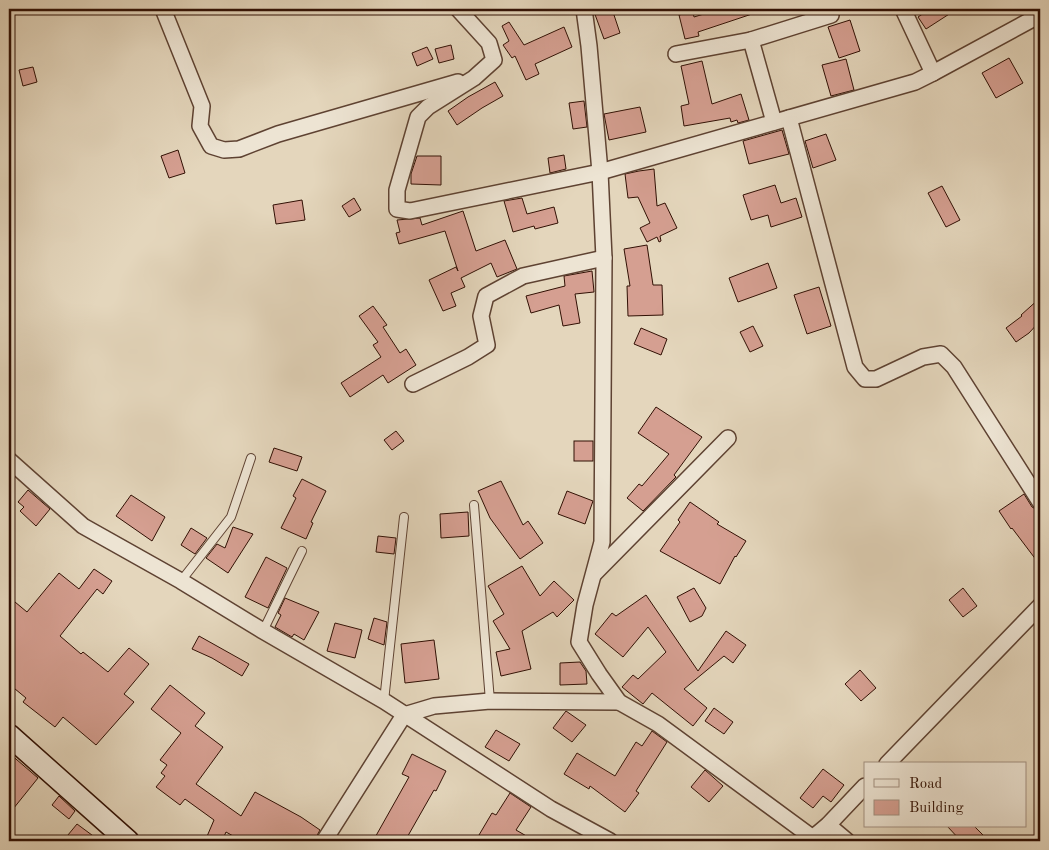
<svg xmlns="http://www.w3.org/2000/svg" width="1049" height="850" font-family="'Old Standard TT',serif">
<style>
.building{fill:#d59f91;stroke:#311004}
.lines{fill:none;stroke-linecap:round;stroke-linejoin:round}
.service-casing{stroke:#5e4232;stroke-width:10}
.minor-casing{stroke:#5e4232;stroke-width:18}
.secondary-casing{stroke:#311004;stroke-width:24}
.service{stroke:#ede4d3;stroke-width:8}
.minor{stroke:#ede4d3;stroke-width:15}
.secondary{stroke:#ede4d3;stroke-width:21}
</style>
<rect width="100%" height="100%" fill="#e4d6bc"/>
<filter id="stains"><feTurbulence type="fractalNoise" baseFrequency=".004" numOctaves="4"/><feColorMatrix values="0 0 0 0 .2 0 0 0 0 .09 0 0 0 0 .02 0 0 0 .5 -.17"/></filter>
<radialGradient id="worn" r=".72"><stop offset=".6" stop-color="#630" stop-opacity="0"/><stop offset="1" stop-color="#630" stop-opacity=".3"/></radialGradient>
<g class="building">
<polygon points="593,9 612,9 620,33 604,39"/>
<polygon points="720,9 761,9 761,11 698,32 699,36 685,39 679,15 693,12 694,17"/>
<polygon points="930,9 957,9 926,29 918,17"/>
<polygon points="850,20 860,51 839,58 828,27"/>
<polygon points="509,22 524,45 564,27 572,47 535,64 539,74 526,80 515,56 512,58 503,45 509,41 502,26"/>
<polygon points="451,45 454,59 439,63 435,49"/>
<polygon points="427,47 433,59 417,66 412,53"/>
<polygon points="1009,58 1023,83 996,98 982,73"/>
<polygon points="846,59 854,90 831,96 822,65"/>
<polygon points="702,61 712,104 741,94 749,120 738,123 737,120 731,122 730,118 684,126 681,106 689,104 681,66"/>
<polygon points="33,67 37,82 23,86 19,70"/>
<polygon points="495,82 503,96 482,108 457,125 448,111 468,97"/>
<polygon points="584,101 587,127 573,129 569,103"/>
<polygon points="640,107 646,132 609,140 604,114"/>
<polygon points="782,130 789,154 749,164 743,141"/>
<polygon points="826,134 836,160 813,168 805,141"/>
<polygon points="178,150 185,173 169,178 161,156"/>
<polygon points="564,155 566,169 550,173 548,158"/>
<polygon points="417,156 441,156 441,185 411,184 411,174"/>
<polygon points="654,169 657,206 665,203 677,228 660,236 661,241 659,242 657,237 647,242 640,228 650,223 638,197 628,198 625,174 639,171"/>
<polygon points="775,185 781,203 796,198 802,217 771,227 768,215 751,220 743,195"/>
<polygon points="942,186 960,220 946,227 928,193"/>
<polygon points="354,198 361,210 349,217 342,206"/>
<polygon points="522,198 527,214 554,207 558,223 535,229 534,226 513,232 504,201"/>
<polygon points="302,200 305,220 276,224 273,205"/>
<polygon points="463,211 476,251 505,240 517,269 497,277 491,263 461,278 465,287 451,293 456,306 443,311 429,280 456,267 458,271 445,231 399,244 396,233 400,232 397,220 420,218 422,225"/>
<polygon points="647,245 653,285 662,285 663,315 628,316 627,286 630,286 624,249"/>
<polygon points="768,263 777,288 738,302 729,278"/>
<polygon points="592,271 594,292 575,294 580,323 563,326 559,305 531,313 526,296 565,286 564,276"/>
<polygon points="819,287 831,326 807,334 794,295"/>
<polygon points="1040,298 1040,321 1029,333 1016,342 1006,328 1022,316 1021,315"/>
<polygon points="373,306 387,325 383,327 400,353 406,349 416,365 388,383 383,375 350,397 341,383 381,357 373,345 378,342 359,316"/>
<polygon points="753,326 763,346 750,352 740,332"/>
<polygon points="641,328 667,339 661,355 634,344"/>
<polygon points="656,407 702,437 674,475 676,477 643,511 627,498 639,484 642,486 669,454 638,433"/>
<polygon points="396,431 404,441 392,450 384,440"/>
<rect x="574" y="441" width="19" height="20"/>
<polygon points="274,448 302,457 297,471 269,462"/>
<polygon points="302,479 326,491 311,522 313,523 306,539 281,528 296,498 293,496"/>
<polygon points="501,481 523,525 528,521 543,543 520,559 490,518 478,491"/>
<polygon points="28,490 50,509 36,526 20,511 24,507 18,502"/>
<polygon points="567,491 593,501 585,524 558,514"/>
<polygon points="1024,494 1032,507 1040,511 1040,565 1012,528 1011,529 999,511"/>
<polygon points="131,495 165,517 152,541 116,516"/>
<polygon points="690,502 719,522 717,524 746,541 736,557 735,556 720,584 660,551 680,522 678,520"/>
<polygon points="468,512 469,536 441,538 440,514"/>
<polygon points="233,527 253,534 228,573 206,558 217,544 225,548"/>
<polygon points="191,528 207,538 195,554 181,545"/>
<polygon points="378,536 396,538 394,554 376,552"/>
<polygon points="266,557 287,568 268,608 245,597"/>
<polygon points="522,566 540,596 554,581 574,600 557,617 553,612 522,631 531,669 501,676 496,652 510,649 493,621 504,614 488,586"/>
<polygon points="94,569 112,581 103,594 97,589 60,636 81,654 83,652 108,672 129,648 149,664 124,694 134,702 96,745 63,717 55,727 23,702 26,698 9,684 9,597 27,612 59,573 79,589"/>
<polygon points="694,588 706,608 702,616 690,622 677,597"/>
<polygon points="963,588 977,606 963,617 949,600"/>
<polygon points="646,595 698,671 726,631 746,645 733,663 724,656 684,689 707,708 693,726 652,693 643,704 622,687 633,675 638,679 666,652 648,627 623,657 595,634 612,613 616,616"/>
<polygon points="285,598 319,612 304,640 294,634 292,637 275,627 281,615 278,613"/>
<polygon points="374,618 387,622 384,645 368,639"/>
<polygon points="335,623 362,630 355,658 327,651"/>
<polygon points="199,636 249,664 242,676 212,658 192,649"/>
<polygon points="434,640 439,679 405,683 401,644"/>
<polygon points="580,662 586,671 587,684 560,685 560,663"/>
<polygon points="860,670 876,688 861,701 845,684"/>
<polygon points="170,685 205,713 195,726 223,747 196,784 241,816 255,792 301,817 320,830 314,841 242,841 226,832 222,841 205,841 214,820 185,799 180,805 156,787 165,776 161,773 167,765 160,760 181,733 151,709"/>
<polygon points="714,708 733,722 724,734 705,721"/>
<polygon points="566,711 586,725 572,742 553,728"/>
<polygon points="496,730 520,744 509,761 485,747"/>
<polygon points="652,731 667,742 636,791 639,793 625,812 590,786 589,789 564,774 577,753 615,776 636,742 642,746"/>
<polygon points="9,753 38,778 9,814"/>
<polygon points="412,754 446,771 436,791 434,790 405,841 373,841 409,777 402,774"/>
<polygon points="823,769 844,785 831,802 823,796 813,808 800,798"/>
<polygon points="705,770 723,786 709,802 691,787"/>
<polygon points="510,793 531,807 516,830 535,841 491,841 479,835 492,813 496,815"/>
<polygon points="59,796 75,811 69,819 52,805"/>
<polygon points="77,824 100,841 63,841"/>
<polygon points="947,826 974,826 989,841 961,841"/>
</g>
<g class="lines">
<defs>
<g id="service">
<polyline points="474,505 490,701"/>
<polyline points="181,581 231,517 251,458"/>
<polyline points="263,631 302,551"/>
<polyline points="384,701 404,517"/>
</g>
<g id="minor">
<polyline points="163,9 202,106 200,126 211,146 224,150 239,149 278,134 458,82"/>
<polyline points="458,9 489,43 494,60 474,78 428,107 418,117 397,190 397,209 410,211 600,172 915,82 933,73 903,9"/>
<polyline points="584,9 589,46 600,172 604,258 602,542 585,605 579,642 599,674 619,702 658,724 813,838"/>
<polyline points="676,54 751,40"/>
<polyline points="933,73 1040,15"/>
<polyline points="789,118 855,367 865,379 876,379 923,357 941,354 954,367 1040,502"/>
<polyline points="774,122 751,40 831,15"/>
<polyline points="413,384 468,357 487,345 481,316 486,296 523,276 604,258"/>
<polyline points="9,460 83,526 181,581 263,631 384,701 551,809 610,841"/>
<polyline points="594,574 728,438"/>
<polyline points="887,764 1040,606"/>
<polyline points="828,825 847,841"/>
<polyline points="324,841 404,715 434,706 490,701 619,702"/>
<polyline points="809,841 828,825 865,786"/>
</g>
<polyline id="secondary" points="9,735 128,841"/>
</defs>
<use href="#service" class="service-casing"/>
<use href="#minor" class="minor-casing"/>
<use href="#secondary" class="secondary-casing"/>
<use href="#service" class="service"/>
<use href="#minor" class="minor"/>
<use href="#secondary" class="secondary"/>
</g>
<rect width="1049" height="850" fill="none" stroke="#e4d6bc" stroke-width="30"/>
<rect x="10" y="10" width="1029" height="830" fill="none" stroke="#311004" stroke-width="2.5"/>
<rect x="15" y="15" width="1019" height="820" fill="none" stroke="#311004"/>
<rect x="864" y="762" width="162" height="65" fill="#ede4d3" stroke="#a28f80"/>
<rect x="874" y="779" width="25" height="8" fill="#ede4d3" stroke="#a28f80"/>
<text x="909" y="788" font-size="15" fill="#311004">Road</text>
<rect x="874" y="800" width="25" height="15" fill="#d59f91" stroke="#a28f80"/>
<text x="909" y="812" font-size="15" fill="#311004">Building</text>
<rect width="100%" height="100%" filter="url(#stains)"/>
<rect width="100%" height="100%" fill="url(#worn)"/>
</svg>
